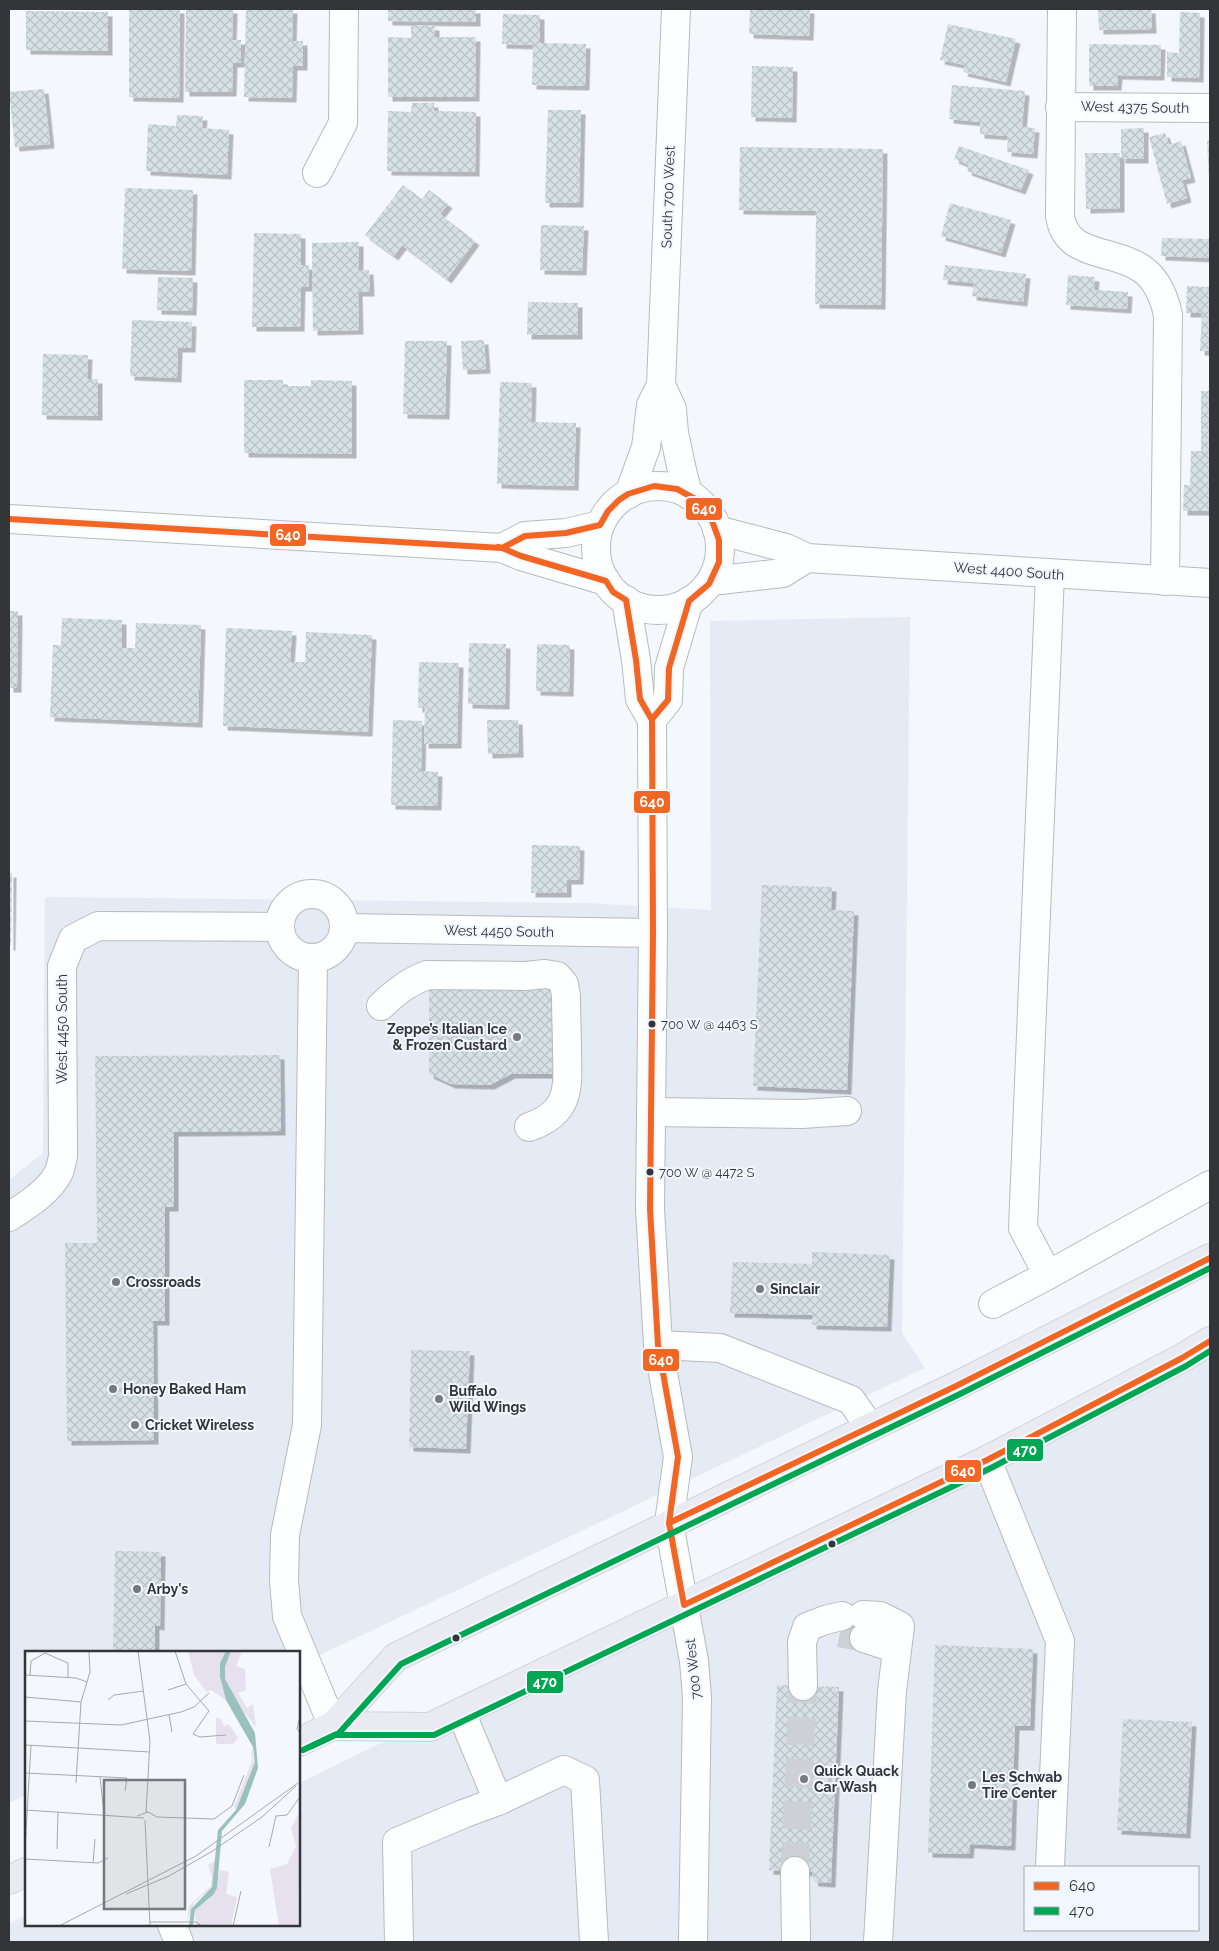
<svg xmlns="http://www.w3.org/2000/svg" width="1219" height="1951" font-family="Raleway,sans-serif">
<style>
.built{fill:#e4ebf4;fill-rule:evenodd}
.building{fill:url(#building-cross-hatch);filter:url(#shadow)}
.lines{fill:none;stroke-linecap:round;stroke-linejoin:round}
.minor-tunnel{stroke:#cdd0d4;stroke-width:28;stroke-dasharray:28 14;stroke-linecap:butt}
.minor-casing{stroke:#b8babd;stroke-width:30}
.major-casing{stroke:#d2d3d6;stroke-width:30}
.minor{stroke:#fdfefe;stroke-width:28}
.major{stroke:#eaeaf2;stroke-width:28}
.bus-1-casing{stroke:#f1f7fe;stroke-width:10}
.bus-2-casing{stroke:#f1f7fe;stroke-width:10}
.bus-1{stroke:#f26522;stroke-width:6}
.bus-2{stroke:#00a651;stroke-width:6}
.bus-dot{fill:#333538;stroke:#f1f7fe;stroke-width:2}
.poi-dot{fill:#77797c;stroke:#f1f7fe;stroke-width:2}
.labels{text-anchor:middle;stroke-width:4;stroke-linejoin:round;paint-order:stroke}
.bus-label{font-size:13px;fill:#333538;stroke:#f1f7fe;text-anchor:start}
.street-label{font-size:14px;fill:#333538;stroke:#f1f7fe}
.poi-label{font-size:14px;font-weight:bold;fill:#333538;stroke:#f1f7fe;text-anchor:start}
.inset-road{fill:none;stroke:#a7a9ad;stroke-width:1}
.view{fill:#77797c;fill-opacity:0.15;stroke:#77797c;stroke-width:2.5}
.inset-edge{fill:none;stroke:#333538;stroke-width:2.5}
.line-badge{stroke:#f1f7fe;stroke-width:2}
.badge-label{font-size:14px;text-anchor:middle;font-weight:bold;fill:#fff}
</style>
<defs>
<pattern id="building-cross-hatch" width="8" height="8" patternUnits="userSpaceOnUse" patternTransform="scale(1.25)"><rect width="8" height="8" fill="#d6e1e6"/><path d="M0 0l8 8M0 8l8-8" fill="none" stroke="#b8c2c6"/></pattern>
<filter id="shadow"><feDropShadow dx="4.5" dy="4.5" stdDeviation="0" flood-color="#0004"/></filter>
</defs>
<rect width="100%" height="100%" fill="#f4f7fb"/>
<g class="built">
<polygon points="910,617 902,1333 925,1368 299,1665 299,1652 26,1652 26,1795 9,1803 9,1180 43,1153 45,897 586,903 711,910 710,621"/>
<path d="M1210 1339V1942H9V1924L26 1915V1925H299V1783ZM1025 1867H1198V1930H1025Z"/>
</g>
<g class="building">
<polygon points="129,9 180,9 179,98 129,97"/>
<polygon points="186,9 233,9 232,40 241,40 241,63 233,63 232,92 185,92"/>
<polygon points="246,9 293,9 292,41 303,41 303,66 293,66 292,98 244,97"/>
<polygon points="388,9 476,9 476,22 388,21"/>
<polygon points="750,9 810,9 809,36 749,34"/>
<polygon points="1098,9 1151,9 1152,29 1099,30"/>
<polygon points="26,11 108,12 108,51 26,50"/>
<polygon points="1180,12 1200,13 1199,78 1167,77 1167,52 1179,53"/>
<polygon points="503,14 540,15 540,43 586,44 585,86 532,85 533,45 502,44"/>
<polygon points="948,24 1016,39 1006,82 963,72 965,65 940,60"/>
<polygon points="411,25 435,26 435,37 476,37 475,97 388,97 388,37 411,38"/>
<polygon points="1089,44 1161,45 1160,76 1118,75 1117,86 1089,86"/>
<polygon points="752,66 793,67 792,118 751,117"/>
<polygon points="952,85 1025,91 1022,127 1035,128 1033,154 1007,152 1008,136 980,134 980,122 949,119"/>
<polygon points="44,89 50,144 15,147 9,92"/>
<polygon points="412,103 434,103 434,111 476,112 475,172 387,171 388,111 411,112"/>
<polygon points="548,110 581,110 579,203 545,203"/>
<polygon points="177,115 203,116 202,128 229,130 227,175 146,171 148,124 176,126"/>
<polygon points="1144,128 1144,159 1121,159 1121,129"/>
<polygon points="1165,133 1169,145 1181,141 1191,178 1182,180 1187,198 1167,204 1149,137"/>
<polygon points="1207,141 1210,141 1210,179 1209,179"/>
<polygon points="959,146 1029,170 1021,190 967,171 969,165 954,159"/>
<polygon points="740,147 883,149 881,305 815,304 816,211 739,210"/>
<polygon points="1085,153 1120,153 1120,208 1086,209"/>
<polygon points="403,185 422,199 429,190 448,204 440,214 475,241 447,279 402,245 394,256 365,235"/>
<polygon points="125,188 193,190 191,271 122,269"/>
<polygon points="950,203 1011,220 1001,253 941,236"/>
<polygon points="541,225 584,226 582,271 540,270"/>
<polygon points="254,233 301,234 301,265 309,265 309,287 301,287 300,327 252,327"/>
<polygon points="1162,238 1210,239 1210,258 1161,256"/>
<polygon points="359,242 359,270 369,270 370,292 358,292 359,330 313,331 312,243"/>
<polygon points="945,265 1026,274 1023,302 972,296 974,283 943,280"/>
<polygon points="1068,275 1095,277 1094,290 1128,292 1127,309 1066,305"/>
<polygon points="158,277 193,278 192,311 157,310"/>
<polygon points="1187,286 1210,287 1210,351 1200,351 1202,313 1186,313"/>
<polygon points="528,302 578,303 578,335 527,335"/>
<polygon points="132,320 192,322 191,348 178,348 177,378 130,376"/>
<polygon points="484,340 486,369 463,370 461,341"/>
<polygon points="405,341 447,341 445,415 403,414"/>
<polygon points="43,354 88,355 87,379 98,379 98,416 42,415"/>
<polygon points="244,380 283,380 283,386 311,386 311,380 352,381 352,454 244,453"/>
<polygon points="500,382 532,383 531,422 576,423 574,486 497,484"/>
<polygon points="1201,391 1210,391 1209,511 1183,511 1184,485 1190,485 1191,451 1201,451"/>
<polygon points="9,611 18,611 17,688 9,688"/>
<polygon points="62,618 122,620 122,648 135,648 136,623 201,625 198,723 50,717 53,645 61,645"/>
<polygon points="226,628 292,631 290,662 305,662 306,632 372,635 368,732 223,726"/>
<polygon points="469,643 506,644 505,705 468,704"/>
<polygon points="537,644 570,645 569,692 536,691"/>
<polygon points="419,662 459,663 457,744 424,744 425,708 418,708"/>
<polygon points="393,720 422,721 421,771 438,772 437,806 391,805"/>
<polygon points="487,720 518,720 519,753 488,754"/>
<polygon points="532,845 580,846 579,880 567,880 567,893 531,893"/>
<polygon points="9,873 12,873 11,946 9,946"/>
<polygon points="762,885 832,887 831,910 854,911 847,1090 753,1086"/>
<polygon points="429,984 554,985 554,1074 511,1074 490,1085 451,1084 429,1074"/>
<polygon points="280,1055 281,1131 174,1132 174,1207 165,1207 165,1321 153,1321 154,1440 67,1441 65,1243 97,1243 95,1056"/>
<polygon points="812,1252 890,1255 887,1327 812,1325 813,1315 730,1313 733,1262 812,1264"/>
<polygon points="411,1350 470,1351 466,1449 409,1447"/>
<polygon points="115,1551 161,1552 160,1626 155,1625 155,1652 113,1652"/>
<polygon points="935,1645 1033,1649 1030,1726 1015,1726 1011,1846 970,1844 969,1854 928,1853"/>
<polygon points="777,1685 839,1687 831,1883 814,1882 812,1872 769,1870"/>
<polygon points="1123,1719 1192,1722 1186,1834 1117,1830"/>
</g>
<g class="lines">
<g class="minor-tunnel">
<polyline points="840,1633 864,1638"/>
<polyline points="795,1871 803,1686"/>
</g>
<defs>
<g id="minor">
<path d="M1062 9 1060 216C1066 257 1110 249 1139 267 1156 277 1164 296 1168 315L1165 581"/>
<polyline points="1060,107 1210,108"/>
<polyline points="317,173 343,123 344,9"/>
<polyline points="661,385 672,409 674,433 683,475 689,495"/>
<circle cx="658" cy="548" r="62"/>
<polyline points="629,494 646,447 651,405 661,385 676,9"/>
<polyline points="9,519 502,548 521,556 606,581"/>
<polyline points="717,530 786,548 807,558 1210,583"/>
<polyline points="502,548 525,536 566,533 600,525"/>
<polyline points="1050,574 1023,1228 1048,1275 1210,1185"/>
<polyline points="711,581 783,573 807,558"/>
<polyline points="626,600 636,660 640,699 652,720 653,933 650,1209 658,1345 678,1457 669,1523 694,1661 697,1697 693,1942"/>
<polyline points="652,720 668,700 669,668 689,601"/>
<circle cx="312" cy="926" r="32"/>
<polyline points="344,928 653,933"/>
<polyline points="313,958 307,1425 285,1535 284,1580 287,1616 333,1726"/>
<path d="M381 1006C396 992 408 982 427 975L525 976 545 974 557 976 564 984 566 996C566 1015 567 1033 567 1052 568 1089 570 1113 529 1127"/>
<polyline points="651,1112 802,1114 847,1111"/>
<path d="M9 1217C26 1206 50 1191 59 1172 61 1167 62 1161 63 1156L62 966 73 939 98 926 279 927"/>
<polyline points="993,1304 1048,1275"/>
<polyline points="658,1345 720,1348 851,1400 870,1427"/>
<polyline points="987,1460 1060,1641 1050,1867"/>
<polyline points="863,1615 880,1616 900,1626 892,1691 878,1942"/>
<polyline points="864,1638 897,1649"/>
<polyline points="803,1686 802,1642 807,1627 825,1620 842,1616"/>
<polyline points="461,1712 498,1801"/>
<polyline points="795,1871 796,1942"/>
<polyline points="172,1925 179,1942"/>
<polyline points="399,1942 397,1842 463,1814 498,1801 564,1770 585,1780 594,1942"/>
</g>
<g id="major">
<polyline points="333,1726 430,1727 987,1460 1182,1358 1210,1341"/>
<polyline points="299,1742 333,1726 396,1657 956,1386 1210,1258"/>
<polyline points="9,1880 26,1872"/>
</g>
</defs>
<use href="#minor" class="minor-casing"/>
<use href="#major" class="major-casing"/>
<use href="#minor" class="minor"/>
<use href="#major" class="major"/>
<defs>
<g id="bus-1">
<polyline points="9,519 502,548 521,556 606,581 613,592 626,600 636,660 640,699 652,720 653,933 650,1209 658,1345 678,1457 669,1523 684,1605 987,1460 1182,1358 1210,1341"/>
<polyline points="498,547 502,548 525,536 566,533 600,525 608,511 619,500 628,494 654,486 677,489 697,500 711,518 719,540 719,562 709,584 689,601 669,668 668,700 652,719"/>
<polyline points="669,1523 956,1386 1210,1258"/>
</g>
<g id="bus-2">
<polyline points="312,1746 335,1735 434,1735 991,1468 1186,1366 1210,1351"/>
<polyline points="303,1750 339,1733 401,1664 960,1394 1210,1268"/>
</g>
</defs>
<use href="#bus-1" class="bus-1-casing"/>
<use href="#bus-2" class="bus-2-casing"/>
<use href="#bus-1" class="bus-1"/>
<use href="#bus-2" class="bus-2"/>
</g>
<g class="bus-dot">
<circle cx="652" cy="1024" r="4.5"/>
<circle cx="650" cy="1172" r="4.5"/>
<circle cx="832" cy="1544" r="4.5"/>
<circle cx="456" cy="1638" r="4.5"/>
</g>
<g class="poi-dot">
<circle cx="517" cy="1037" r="5"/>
<circle cx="116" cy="1282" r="5"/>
<circle cx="760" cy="1289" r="5"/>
<circle cx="113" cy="1389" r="5"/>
<circle cx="439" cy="1399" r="5"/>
<circle cx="135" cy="1425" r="5"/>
<circle cx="137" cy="1589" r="5"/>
<circle cx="804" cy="1779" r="5"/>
<circle cx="972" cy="1785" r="5"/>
</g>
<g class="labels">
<g class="bus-label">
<text x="661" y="1029">700 W @ 4463 S</text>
<text x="659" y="1177">700 W @ 4472 S</text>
</g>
<g class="street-label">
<text transform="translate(1135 107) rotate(1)" y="5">West 4375 South</text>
<text transform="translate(668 197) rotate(-88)" y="5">South 700 West</text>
<text transform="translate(1009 571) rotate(4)" y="5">West 4400 South</text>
<text transform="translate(499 931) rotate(1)" y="5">West 4450 South</text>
<text transform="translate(62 1029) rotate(-90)" y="5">West 4450 South</text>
<text transform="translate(693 1669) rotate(-96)" y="5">700 West</text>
</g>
<g class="poi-label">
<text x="507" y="1034" text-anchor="end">Zeppe’s Italian Ice<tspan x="507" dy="16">&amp; Frozen Custard</tspan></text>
<text x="126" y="1287">Crossroads</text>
<text x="770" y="1294">Sinclair</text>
<text x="123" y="1394">Honey Baked Ham</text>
<text x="449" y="1396">Buffalo<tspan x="449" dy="16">Wild Wings</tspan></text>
<text x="145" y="1430">Cricket Wireless</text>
<text x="147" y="1594">Arby's</text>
<text x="814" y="1776">Quick Quack<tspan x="814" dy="16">Car Wash</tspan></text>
<text x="982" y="1782">Les Schwab<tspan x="982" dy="16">Tire Center</tspan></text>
</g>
</g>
<g transform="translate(25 1651)">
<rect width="275" height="275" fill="#f4f7fb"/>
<path d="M163 0H201L195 12V26L201 49 186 39 182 41 169 24ZM206 0H217L211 15 220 18 221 39 213 42 222 57 228 53 231 76 210 50 200 28V16ZM191 67H195L199 75 204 73 213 87 208 93H191ZM226 93 230 111 211 159 209 156 227 110ZM275 160 273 275H254L245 218 262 213 271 195 266 177ZM191 209 187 236 169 252 162 270 164 255 186 235 187 226 183 214Z" fill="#e7e0ef"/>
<path d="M195 219 204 221 201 243 212 246 206 275H171L170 259 188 244Z" fill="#e7e0ef"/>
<path d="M201 0H206L200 16V28L230 82 233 117 220 153 197 180 192 237 188 244 170 259 168 275H164L166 258 187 236 193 179 211 159 230 111 228 96 201 49 195 26V12Z" fill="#9bc1bf"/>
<path class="inset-road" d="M113 0 125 90 121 162M150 0 161 33 184 60 168 83 175 86 201 84M0 24 51 27 62 31M5 24 6 10 20 2 43 12V26M143 39 161 33M0 46 56 51M83 49 89 44 119 40M144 64 147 81M275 65 272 78 275 82M0 70 96 74 156 61 169 56 184 42M0 94 125 101M0 122 102 127 100 140M75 126 79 163M51 132 56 51 65 21 64 0M0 159 119 167M112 165 123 161 132 166 189 168 207 155 219 124M120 169 125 275M244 196 251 165 262 164 275 146M0 198 6 94M32 198 33 161M0 208 73 212 83 207M68 212 70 188M101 243 144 225 186 201 237 166 271 135M125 271H171L177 275M34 275 171 205 273 132M208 275 216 240"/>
<path class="view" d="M79 129H160V258H79Z"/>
<rect width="275" height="275" class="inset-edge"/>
</g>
<g class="line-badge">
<rect x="685" y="497" width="38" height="24" rx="5" fill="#f26522"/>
<rect x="269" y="523" width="38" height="24" rx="5" fill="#f26522"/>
<rect x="633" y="790" width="38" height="24" rx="5" fill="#f26522"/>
<rect x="642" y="1348" width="38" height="24" rx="5" fill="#f26522"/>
<rect x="1006" y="1438" width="38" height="24" rx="5" fill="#00a651"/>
<rect x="944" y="1459" width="38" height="24" rx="5" fill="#f26522"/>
<rect x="526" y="1670" width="38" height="24" rx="5" fill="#00a651"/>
</g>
<g class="badge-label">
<text x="704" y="514">640</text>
<text x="288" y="540">640</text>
<text x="652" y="807">640</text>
<text x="661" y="1365">640</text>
<text x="1025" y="1455">470</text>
<text x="963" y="1476">640</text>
<text x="545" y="1687">470</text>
</g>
<rect width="1219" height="1951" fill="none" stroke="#333538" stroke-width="20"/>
<rect x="1024" y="1866" width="175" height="65" fill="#f1f7fe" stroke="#a5a9af"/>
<rect x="1034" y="1882" width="25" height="8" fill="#f26522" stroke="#a5a9af"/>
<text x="1069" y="1891" font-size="15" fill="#333538">640</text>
<rect x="1034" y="1907" width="25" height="8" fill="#00a651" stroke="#a5a9af"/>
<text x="1069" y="1916" font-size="15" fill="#333538">470</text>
</svg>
